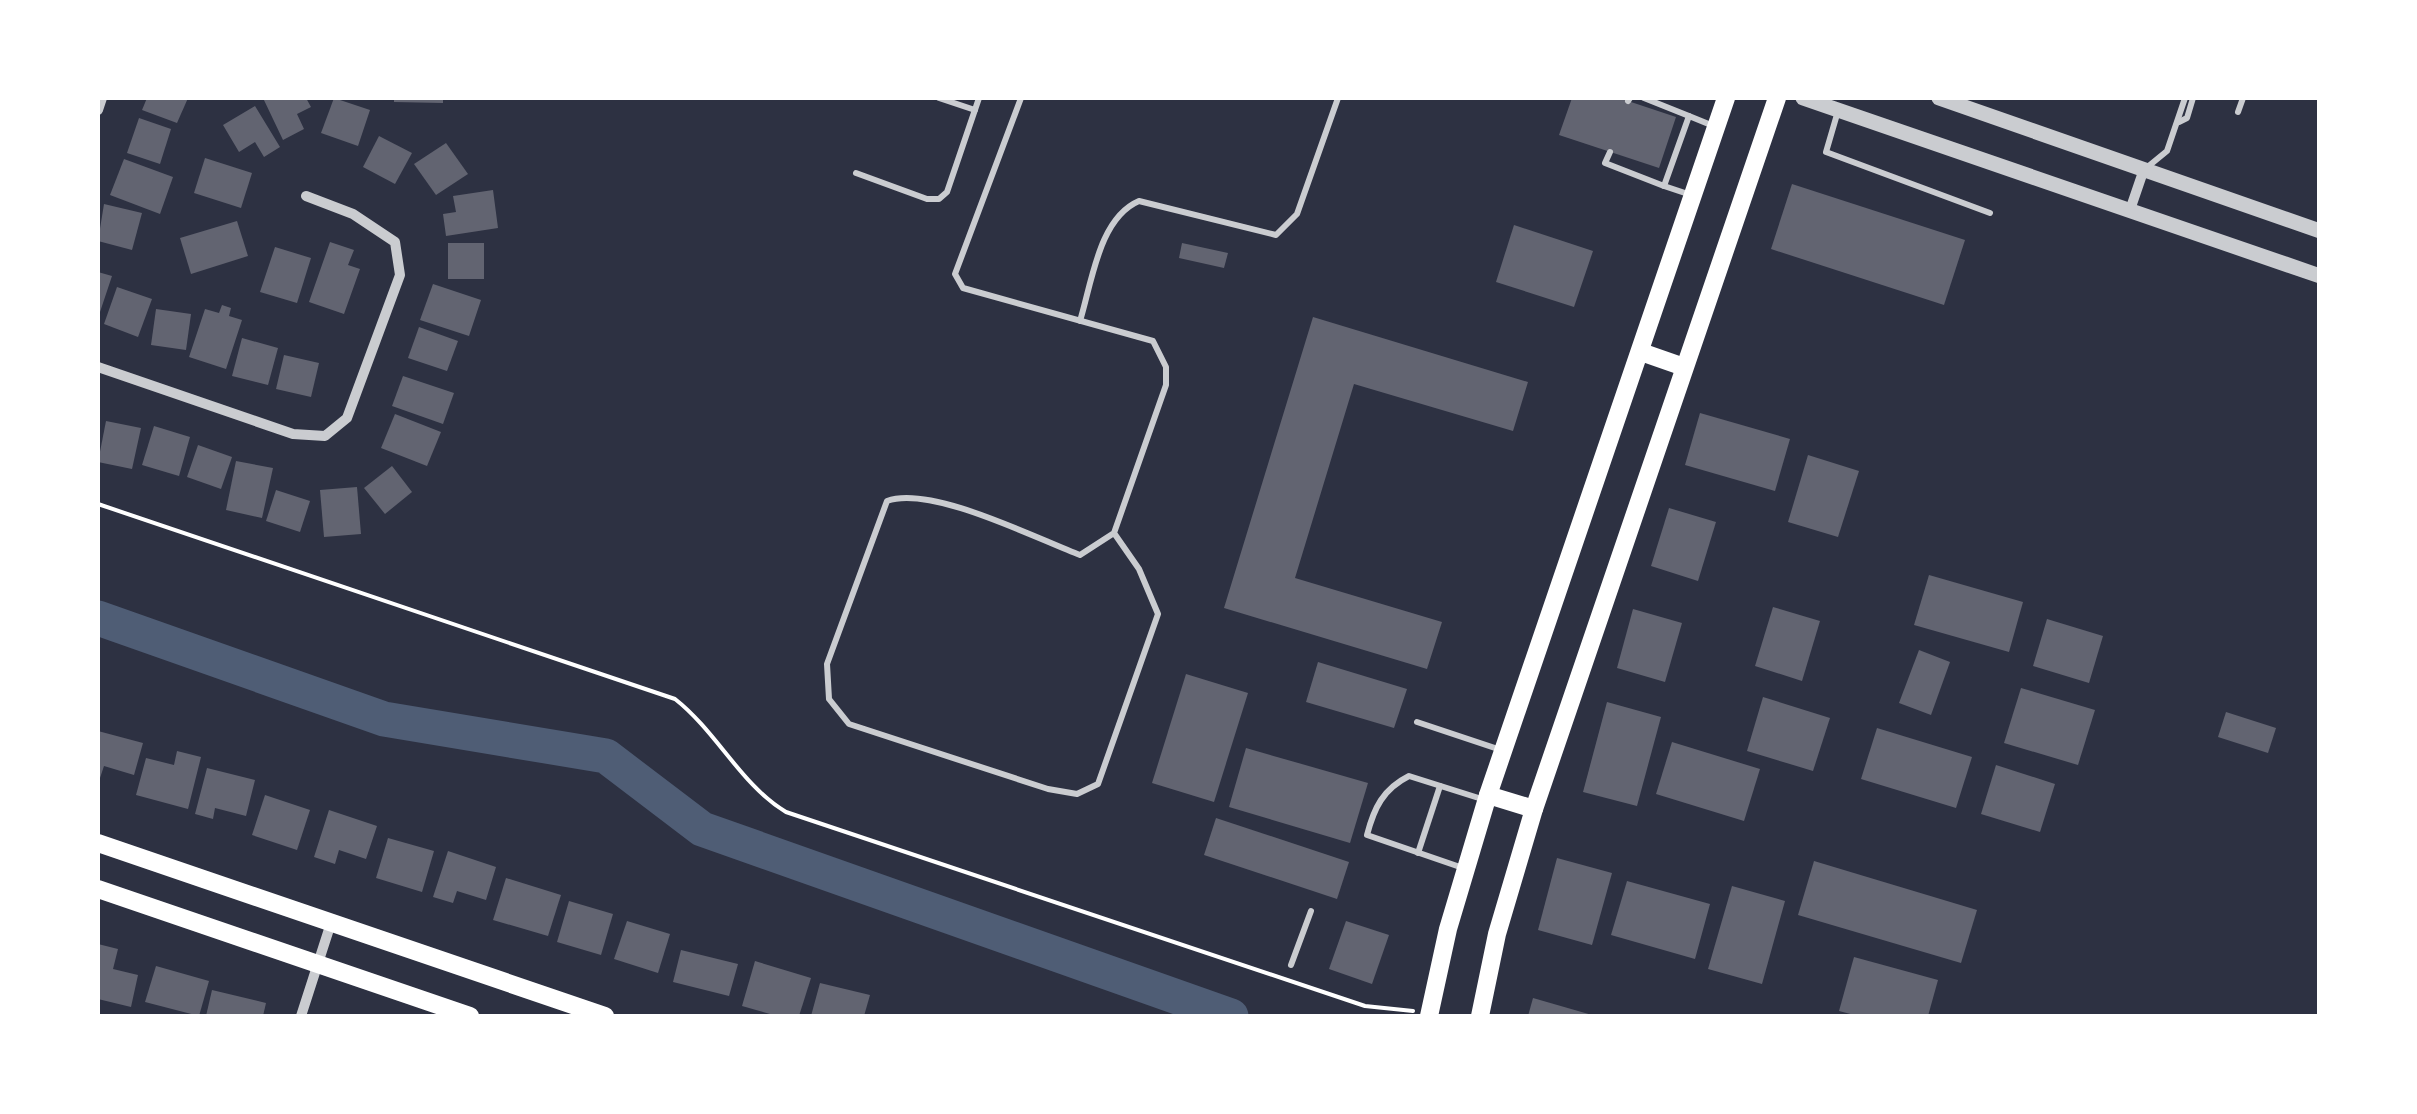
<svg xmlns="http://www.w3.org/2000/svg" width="2417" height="1114" font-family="Rubik,sans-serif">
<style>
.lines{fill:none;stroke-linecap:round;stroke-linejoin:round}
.river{stroke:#4f5d75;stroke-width:35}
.building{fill:#626471}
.path{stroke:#fff;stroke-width:4}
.service{stroke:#caccd0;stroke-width:6}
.minor{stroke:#caccd0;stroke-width:10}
.tertiary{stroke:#caccd0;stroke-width:15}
.secondary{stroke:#fff;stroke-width:18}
</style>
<rect width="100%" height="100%" fill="#2d3142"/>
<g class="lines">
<polyline class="river" points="98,618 384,719 606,756 702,829 1231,1016"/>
</g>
<g class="building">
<polygon points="147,98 188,98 177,123 142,110"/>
<polygon points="263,98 306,98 311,107 297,114 304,129 283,140"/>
<polygon points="334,98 370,110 358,146 321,133"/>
<polygon points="394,98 443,98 443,103 394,102"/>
<polygon points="1572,98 1619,98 1676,117 1659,168 1559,135"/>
<polygon points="255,106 280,147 264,157 255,142 239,152 223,125"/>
<polygon points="139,118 171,129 160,164 127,153"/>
<polygon points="379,136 412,153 395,184 363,167"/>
<polygon points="446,143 468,174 436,195 414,164"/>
<polygon points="205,158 252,173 241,208 194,193"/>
<polygon points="124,159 173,177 160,214 110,195"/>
<polygon points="1792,184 1965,240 1944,305 1771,249"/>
<polygon points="493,190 498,228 446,236 443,214 456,212 453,196"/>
<polygon points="104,204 142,213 132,250 98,241"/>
<polygon points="237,221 248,256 191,274 180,238"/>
<polygon points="1514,225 1593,251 1574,307 1496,282"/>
<polygon points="330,242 354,250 348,265 360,269 344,314 309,302"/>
<rect x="448" y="243" width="36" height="36"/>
<polygon points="1182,243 1228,253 1224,268 1179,258"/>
<polygon points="275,247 311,258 297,303 260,292"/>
<polygon points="98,272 112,276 98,318"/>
<polygon points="433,284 481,300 469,336 420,320"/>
<polygon points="117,287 152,299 138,337 104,324"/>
<polygon points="222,305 231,308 229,316 242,320 226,369 189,357 205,309 219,313"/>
<polygon points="156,309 191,314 186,350 151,345"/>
<polygon points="1313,317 1528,382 1513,431 1354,384 1295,578 1442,622 1427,669 1224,608"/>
<polygon points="419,327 458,341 447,371 408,358"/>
<polygon points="242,338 278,348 268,385 232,376"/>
<polygon points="284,355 319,363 311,397 276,389"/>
<polygon points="403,376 454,393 443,424 392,406"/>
<polygon points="1700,413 1790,439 1775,491 1685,465"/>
<polygon points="395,414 441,432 427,466 381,448"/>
<polygon points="106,421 141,428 132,469 98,462"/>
<polygon points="154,426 190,437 179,476 142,465"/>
<polygon points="198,445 232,457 221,489 187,477"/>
<polygon points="1808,455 1859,471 1838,537 1788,522"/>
<polygon points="236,461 273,468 262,518 226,510"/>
<polygon points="392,466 412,492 385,514 364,488"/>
<polygon points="357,487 361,534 324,537 320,490"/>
<polygon points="276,490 310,501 300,532 266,521"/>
<polygon points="1669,508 1716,522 1698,581 1651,566"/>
<polygon points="1929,575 2023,602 2009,652 1914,625"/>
<polygon points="1773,607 1820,621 1802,681 1755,666"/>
<polygon points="1633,609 1682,623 1665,682 1617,668"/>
<polygon points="2047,619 2103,636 2089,683 2033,666"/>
<polygon points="1919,650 1950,662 1931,715 1899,703"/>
<polygon points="1318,662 1407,689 1394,728 1306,702"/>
<polygon points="1186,674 1248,693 1214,802 1152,783"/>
<polygon points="2021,688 2095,710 2078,765 2004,743"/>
<polygon points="1763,697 1830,718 1813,771 1747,751"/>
<polygon points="1607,702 1661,717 1637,806 1583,792"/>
<polygon points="2226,712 2276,728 2268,753 2218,737"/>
<polygon points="1877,728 1972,757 1956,808 1861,779"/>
<polygon points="98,731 143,743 134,775 104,766 98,784"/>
<polygon points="1672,742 1760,769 1744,821 1656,794"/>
<polygon points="1246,748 1368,783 1350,843 1229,807"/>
<polygon points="177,751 201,757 188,809 136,795 146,758 174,765"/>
<polygon points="1996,765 2055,784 2040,832 1981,814"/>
<polygon points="207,768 255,780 246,816 215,808 213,819 195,814"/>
<polygon points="265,795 310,810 297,850 252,835"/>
<polygon points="329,810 377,826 366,859 339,850 335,864 314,857"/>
<polygon points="1216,818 1349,862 1337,899 1204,855"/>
<polygon points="388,838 434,851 422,892 376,878"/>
<polygon points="448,851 496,867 486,900 457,891 453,903 433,897"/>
<polygon points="1557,858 1612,873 1592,945 1538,930"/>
<polygon points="1814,861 1977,910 1961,963 1798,915"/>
<polygon points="506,878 561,895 548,936 493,920"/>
<polygon points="1627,881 1710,904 1695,959 1611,935"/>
<polygon points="1732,886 1785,901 1762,984 1708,969"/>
<polygon points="569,901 613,914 601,955 557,942"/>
<polygon points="627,921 670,934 658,973 614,959"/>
<polygon points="1346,921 1389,935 1372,984 1329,969"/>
<polygon points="98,944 118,949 113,969 138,975 131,1007 98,999"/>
<polygon points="681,950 738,964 729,996 673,982"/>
<polygon points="1854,957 1938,980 1928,1016 1858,1016 1839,1011"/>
<polygon points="755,961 811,978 799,1016 777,1016 742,1006"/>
<polygon points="156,966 209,981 199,1016 145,1002"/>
<polygon points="820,983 870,995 864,1016 811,1016"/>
<polygon points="212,990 266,1003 263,1016 206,1016"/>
<polygon points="1533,998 1592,1015 1592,1016 1528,1016"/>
</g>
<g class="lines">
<path class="path" d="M98 504 675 699C717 732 741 785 786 812L1365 1006 1413 1011"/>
<g class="service">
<polyline points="939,98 975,110"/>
<path d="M1021 98 955 274 963 288 1153 341 1166 367V385L1114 533 1080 555C1035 538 931 485 887 501L827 664 829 699 849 724 1048 789 1077 794 1098 784 1158 614 1139 569 1114 533"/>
<polyline points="1644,98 1689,116 1664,186 1691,195"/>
<polyline points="1628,101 1630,98"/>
<polyline points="1838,111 1826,152 1990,213"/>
<polyline points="2238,112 2243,98"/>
<polyline points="1689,116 1716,127"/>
<polyline points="2179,122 2187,118 2193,98"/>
<polyline points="1610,152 1605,163 1664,186"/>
<polyline points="2145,169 2167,151 2185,98"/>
<polyline points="856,173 927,199 939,199 947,192 979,98"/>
<path d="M1080 321C1092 282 1099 218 1139 201L1276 235 1297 214 1338 98"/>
<polyline points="1417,722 1501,750"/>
<polyline points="1418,853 1440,786"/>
<path d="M1463 868 1367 835C1374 808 1383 789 1409 776L1485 800"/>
<polyline points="1291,965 1311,911"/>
</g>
<g class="minor">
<polyline points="98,110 102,98"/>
<polyline points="2130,210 2144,169"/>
<polyline points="98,367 293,434 325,436 347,418 400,275 395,242 353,214 306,196"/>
<polyline points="301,1016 331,923"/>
</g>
<g class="tertiary">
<polyline points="1803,98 2320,276"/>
<polyline points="1939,98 2320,231"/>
</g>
<g class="secondary">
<polyline points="1641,352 1684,367"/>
<polyline points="1488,795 1534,809"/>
<polyline points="98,843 605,1016"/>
<polyline points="98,889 470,1016"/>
<polyline points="1429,1016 1448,929 1488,795 1726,98"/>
<polyline points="1480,1016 1497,934 1534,809 1777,98"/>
</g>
</g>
<rect width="2417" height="1114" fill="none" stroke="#ffffff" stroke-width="200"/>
</svg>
